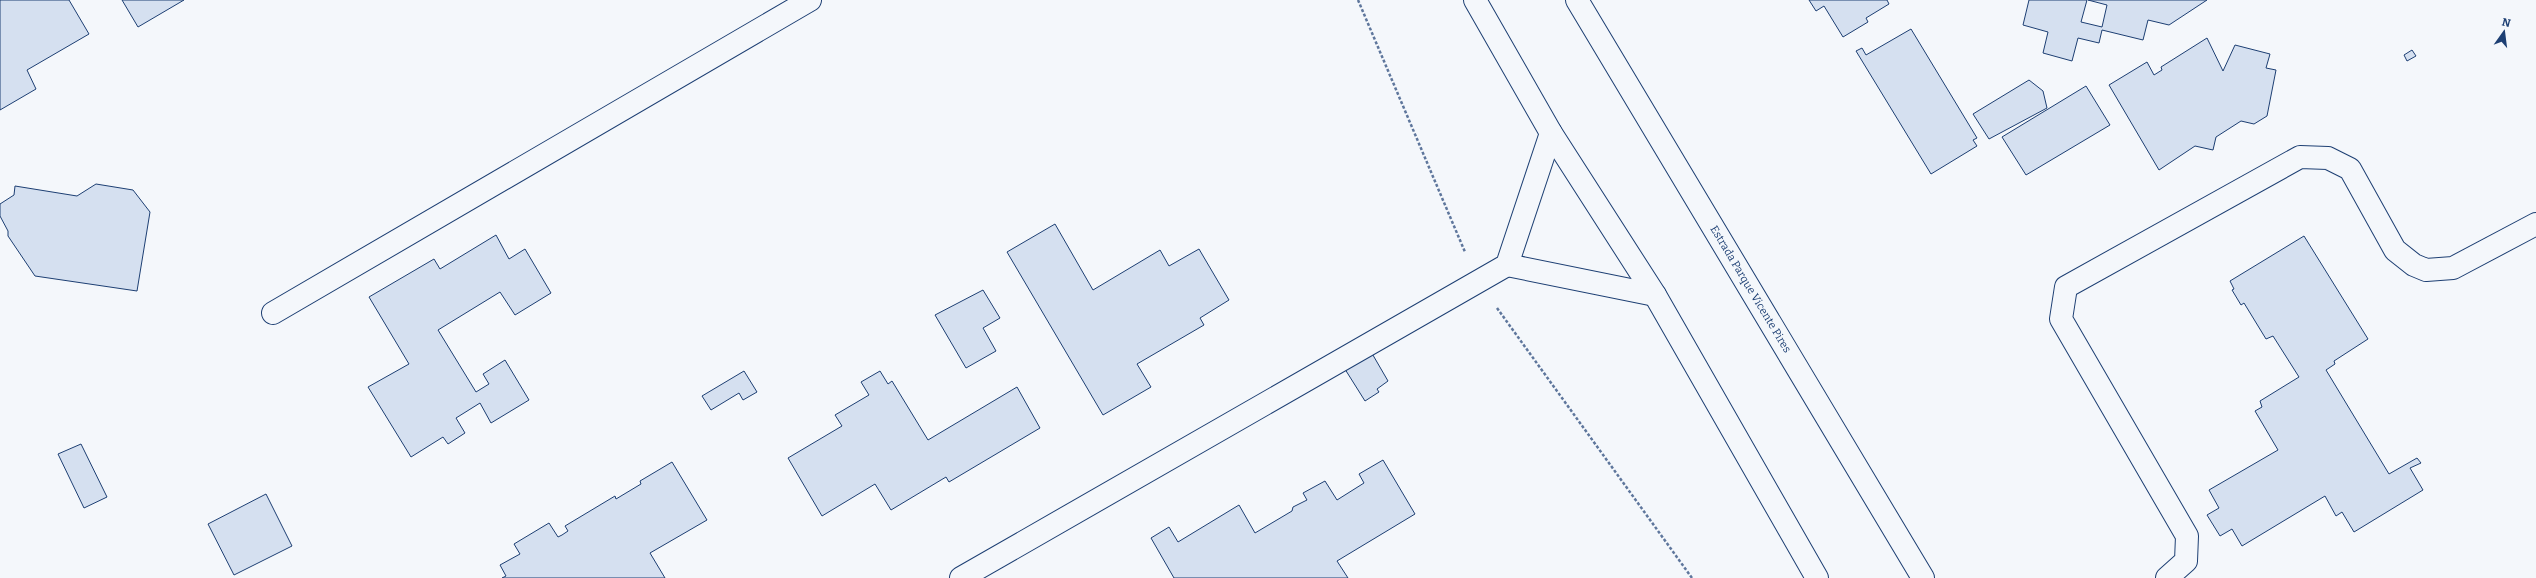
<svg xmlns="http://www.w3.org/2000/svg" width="2536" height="578" font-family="Bitter,serif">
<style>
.building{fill:#d5e0f0;stroke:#1d3f73}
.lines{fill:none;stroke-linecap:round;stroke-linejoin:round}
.minor-casing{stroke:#1d3f73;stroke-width:24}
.primary-casing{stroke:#1d3f73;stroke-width:24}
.path{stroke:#5e769c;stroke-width:2.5;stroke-dasharray:3 2;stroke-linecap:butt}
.minor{stroke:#f4f7fb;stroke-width:22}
.primary{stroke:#f4f7fb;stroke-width:22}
.labels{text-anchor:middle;stroke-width:3;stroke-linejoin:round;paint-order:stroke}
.street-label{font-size:11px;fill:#1d3f73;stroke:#f4f7fb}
</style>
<rect width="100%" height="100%" fill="#f4f7fb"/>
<g class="building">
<polygon points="0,0 69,0 89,34 27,70 36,89 0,110"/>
<polygon points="122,0 184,0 138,27"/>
<polygon points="1809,0 1887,0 1889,4 1866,18 1868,22 1843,37 1824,6 1816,11"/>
<polygon points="2029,0 2087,0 2081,22 2102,27 2107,5 2088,0 2207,0 2169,25 2148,20 2143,40 2102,30 2099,43 2078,38 2072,61 2043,53 2048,32 2023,25"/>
<polygon points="1911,29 1977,138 1973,140 1977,146 1931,174 1856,51 1862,48 1866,55"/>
<polygon points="2207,38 2223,71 2235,45 2270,54 2266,68 2276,70 2267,116 2254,124 2241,121 2216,137 2213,150 2195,146 2159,170 2109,85 2147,62 2154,75 2162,70 2161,67"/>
<polygon points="2412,50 2416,56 2407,61 2404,55"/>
<polygon points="2029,80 2043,91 2047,108 1989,139 1973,114"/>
<polygon points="2086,86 2110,125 2026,175 2002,137"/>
<polygon points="96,184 133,190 150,212 137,291 35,276 8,236 8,231 0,216 0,204 14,195 15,186 77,196"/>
<polygon points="1055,224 1093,290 1160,250 1169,266 1199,249 1229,300 1200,318 1204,325 1137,364 1151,387 1103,415 1007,252"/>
<polygon points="496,235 509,259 525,249 551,293 515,315 500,292 438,330 476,392 489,384 483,374 505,360 529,400 491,423 480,403 456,418 465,433 448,444 443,437 411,457 368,387 409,364 369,297 434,259 440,269"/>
<polygon points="2304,236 2368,339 2334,361 2335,364 2326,370 2389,474 2417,458 2421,463 2410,468 2423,490 2354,532 2342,512 2336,516 2325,496 2242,546 2232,529 2220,536 2207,515 2219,508 2209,490 2278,450 2255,411 2262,407 2260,401 2299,377 2273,336 2266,339 2244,303 2241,305 2232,290 2234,289 2230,281"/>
<polygon points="983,290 1000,318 983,328 996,351 966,368 935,315"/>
<polygon points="1370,350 1388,381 1377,389 1379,392 1365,401 1343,366"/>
<polygon points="744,371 757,392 743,400 739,393 711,410 702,396"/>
<polygon points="880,371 888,384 892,381 928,440 1017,387 1040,428 949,482 946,477 891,510 875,484 822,516 788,458 842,426 835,415 869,395 861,382"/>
<polygon points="81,444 107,497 84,508 58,454"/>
<polygon points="1383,460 1415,514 1337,561 1348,578 1174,578 1151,538 1169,527 1178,542 1239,505 1255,533 1292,511 1293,507 1307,500 1303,493 1325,481 1337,500 1364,483 1359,474"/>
<polygon points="672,462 707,520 650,553 665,578 502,578 506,576 500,565 520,554 514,544 549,523 558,537 562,535 568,531 565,526 615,496 616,499 641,484 640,481"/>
<polygon points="266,494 292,546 234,575 208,524"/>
</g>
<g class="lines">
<defs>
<g id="minor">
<polyline points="1507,265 1655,295"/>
<polyline points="273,313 810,0"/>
<polyline points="961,578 1507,265 1551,133"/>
<polyline points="2167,578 2186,561 2187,536 2061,319 2066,287 2300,157 2328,158 2350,169 2395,250 2414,265 2426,270 2453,268 2536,224"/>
</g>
<g id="primary">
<polyline points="1475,0 1551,133 1655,295 1817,578"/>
<polyline points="1577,0 1923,578"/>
</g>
</defs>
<use href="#minor" class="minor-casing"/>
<use href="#primary" class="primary-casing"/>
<g class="path">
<polyline points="1358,0 1465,252"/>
<polyline points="1497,308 1692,578"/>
</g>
<use href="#minor" class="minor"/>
<use href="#primary" class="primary"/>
</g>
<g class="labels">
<g class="street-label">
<text transform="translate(1751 289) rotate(59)" y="4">Estrada Parque Vicente Pires</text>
</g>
</g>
<g transform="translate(2504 32) rotate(14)" stroke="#f4f7fb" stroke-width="3" paint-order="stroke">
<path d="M0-3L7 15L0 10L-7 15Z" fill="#1d3f73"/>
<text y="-6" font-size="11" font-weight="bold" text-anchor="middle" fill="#1d3f73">N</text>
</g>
</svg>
